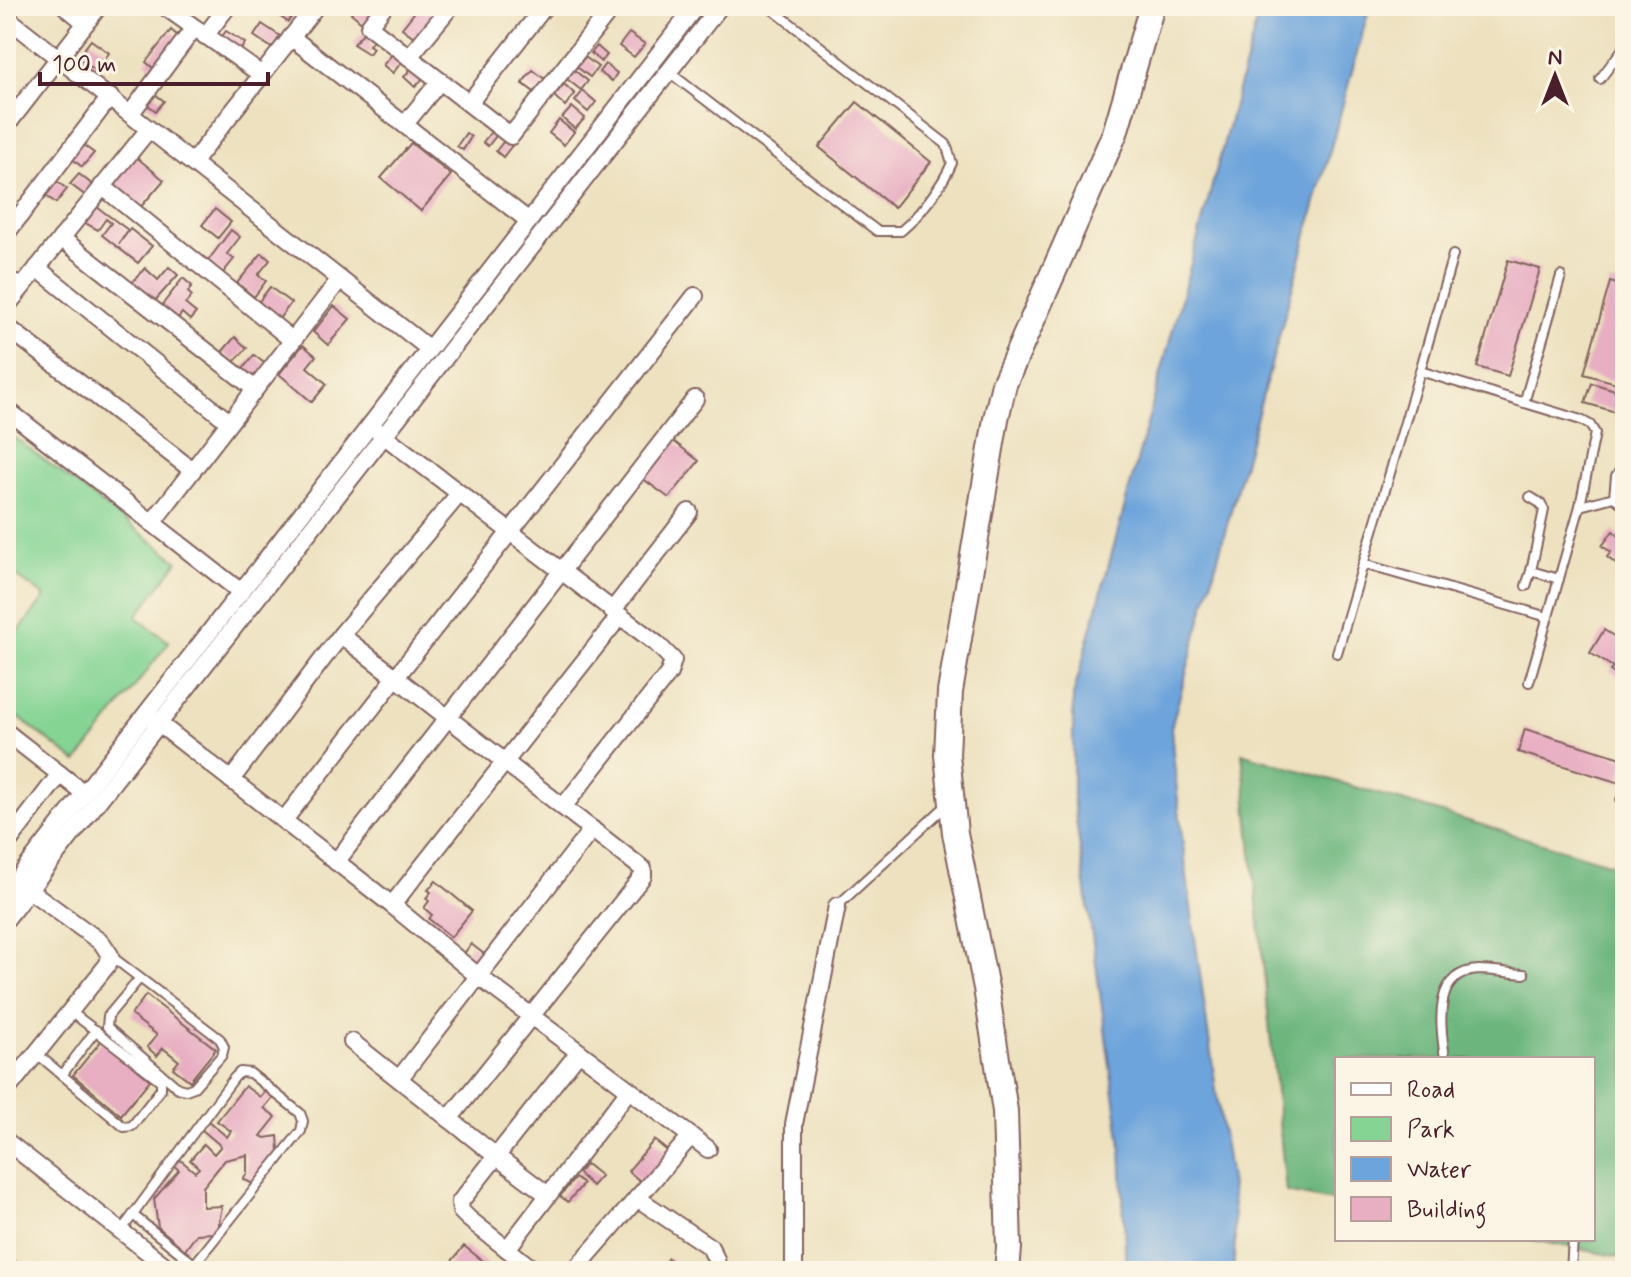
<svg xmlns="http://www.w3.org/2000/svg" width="1631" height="1277" font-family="Mynerve,sans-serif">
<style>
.green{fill:#85d494;stroke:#687a60;stroke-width:2}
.forest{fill:#6cb67e;stroke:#5b6a54;stroke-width:2}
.water{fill:#6da4db;stroke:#5c6283;stroke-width:2}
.building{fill:#e8aec2}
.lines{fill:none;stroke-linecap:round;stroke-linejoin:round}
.lane-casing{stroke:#83635f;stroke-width:12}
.street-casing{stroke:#83635f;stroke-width:20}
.secondary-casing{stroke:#83635f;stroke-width:28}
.lane{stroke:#fff;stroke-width:8}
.street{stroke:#fff;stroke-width:16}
.secondary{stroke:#fff;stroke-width:24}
</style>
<rect width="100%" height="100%" fill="#fcf5e5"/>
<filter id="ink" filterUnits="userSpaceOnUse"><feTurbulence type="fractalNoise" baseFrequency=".0125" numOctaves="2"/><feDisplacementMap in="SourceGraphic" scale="16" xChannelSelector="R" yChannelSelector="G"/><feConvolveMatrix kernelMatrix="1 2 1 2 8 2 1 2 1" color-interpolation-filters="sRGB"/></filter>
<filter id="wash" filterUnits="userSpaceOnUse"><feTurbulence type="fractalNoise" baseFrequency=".006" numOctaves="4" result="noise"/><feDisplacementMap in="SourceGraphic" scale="32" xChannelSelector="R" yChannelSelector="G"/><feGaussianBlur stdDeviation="1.8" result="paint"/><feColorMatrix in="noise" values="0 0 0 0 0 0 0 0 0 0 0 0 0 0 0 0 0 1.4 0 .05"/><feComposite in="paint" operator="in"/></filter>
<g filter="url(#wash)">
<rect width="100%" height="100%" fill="#ede1bf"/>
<polygon class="green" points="6,431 178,561 136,617 169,642 77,762 6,708 6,648 45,597 6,568"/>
<polygon class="forest" points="1242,753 1625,868 1625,1258 1529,1239 1593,1239 1593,1059 1337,1059 1337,1202 1286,1192"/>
<path class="water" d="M1261 6H1370L1171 728C1181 849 1200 970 1216 1090 1224 1145 1240 1216 1233 1271H1126L1121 1145 1073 798V696Z"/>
<g id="blocks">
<g class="building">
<polygon points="253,6 267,6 259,16 251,8"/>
<polygon points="276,6 284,6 294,13 288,22 272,11"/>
<polygon points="357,6 364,6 373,14 364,24 351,13"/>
<polygon points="405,6 432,6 440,12 418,40 402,28 414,13"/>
<polygon points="262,24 280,36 272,48 254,36"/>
<polygon points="171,30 178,36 153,68 146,62"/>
<polygon points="226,31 245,43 240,51 220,39"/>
<polygon points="365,31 374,39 369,45 373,48 369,54 353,44"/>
<polygon points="629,33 645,44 634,57 619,46"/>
<polygon points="91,40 109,53 96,71 78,57"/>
<polygon points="597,46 607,55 601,62 591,53"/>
<polygon points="393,53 403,60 393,73 383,65"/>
<polygon points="585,57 598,67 590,77 577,67"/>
<polygon points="605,64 617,73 612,81 599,72"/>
<polygon points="414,65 426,75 415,87 404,77"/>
<polygon points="533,70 547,81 537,94 522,83"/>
<polygon points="574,70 588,81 581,90 567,79"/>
<polygon points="564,84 575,94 565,106 554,96"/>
<polygon points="583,91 596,102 588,112 575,101"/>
<polygon points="152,92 164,101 156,111 144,102"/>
<polygon points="857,102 931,162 894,208 819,147"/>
<polygon points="572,107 585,118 575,129 562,118"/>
<polygon points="559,120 574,132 564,145 549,133"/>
<polygon points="494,128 499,132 488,146 483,142"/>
<polygon points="466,133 471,137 463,150 457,146"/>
<polygon points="507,137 514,143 503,157 496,151"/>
<polygon points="79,142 94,153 82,167 68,155"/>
<polygon points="411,143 451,175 421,211 381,178"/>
<polygon points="135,156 164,180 138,210 109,186"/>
<polygon points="79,174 94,186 86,196 70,184"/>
<polygon points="52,178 67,189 56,203 41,192"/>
<polygon points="97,207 128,230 119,244 130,229 152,246 138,263 102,235 111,223 106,219 98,230 85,223"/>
<polygon points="215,209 231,222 218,238 202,225"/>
<polygon points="231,230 240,237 227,254 234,259 222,274 207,262"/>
<polygon points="262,253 270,260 258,275 266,281 254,297 237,283"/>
<polygon points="1508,260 1540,269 1508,376 1477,367"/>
<polygon points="169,267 178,275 152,304 130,285 145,268 158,280"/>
<polygon points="183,278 192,286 188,292 192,296 185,304 196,313 190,320 182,313 176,321 159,309"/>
<polygon points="1610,282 1625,286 1625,366 1620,384 1584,374"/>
<polygon points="270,287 291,303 278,320 257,304"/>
<polygon points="334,306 350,319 328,345 313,332"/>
<polygon points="235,337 247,348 234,362 222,352"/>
<polygon points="303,345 316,356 307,367 327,384 312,402 279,374"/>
<polygon points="254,355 268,366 257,381 242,370"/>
<polygon points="1592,383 1625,393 1619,413 1585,403"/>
<polygon points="672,440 699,461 669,498 642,478"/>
<polygon points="1613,531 1625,541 1625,571 1607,557 1611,552 1602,546"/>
<polygon points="1604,630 1625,643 1625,680 1610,671 1613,667 1590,653"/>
<polygon points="1525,729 1625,759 1620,783 1518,752"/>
<polygon points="436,881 472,911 451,937 429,919 432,915 424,908 429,901 426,898 431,892 428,890"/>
<polygon points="471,944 488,957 480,967 463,955"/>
<polygon points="146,995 216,1049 190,1081 173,1068 179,1061 163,1048 157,1056 147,1047 157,1035 131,1015"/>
<polygon points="102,1040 150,1080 121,1115 73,1075"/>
<polygon points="245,1086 260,1097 266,1090 274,1096 264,1108 276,1117 261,1136 265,1138 278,1136 279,1151 253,1184 243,1179 247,1173 247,1155 225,1160 203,1187 203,1207 222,1206 218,1228 212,1233 197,1234 185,1250 158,1227 154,1199 179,1170 173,1165 178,1158 195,1172 199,1168 190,1160 204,1144 214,1154 221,1146 201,1129 207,1120 227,1137 231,1131 217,1121"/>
<polygon points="654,1140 670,1153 644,1184 628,1171"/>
<polygon points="586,1164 601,1176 592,1186 578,1173"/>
<polygon points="575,1178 583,1184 568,1202 560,1196"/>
<polygon points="464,1246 496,1271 444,1271"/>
<polygon points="668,1258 686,1271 658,1271"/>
</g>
</g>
</g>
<g filter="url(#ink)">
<use href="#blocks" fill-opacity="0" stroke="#83635f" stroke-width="2"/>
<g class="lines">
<defs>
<g id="lane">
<path d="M669 72 877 231H901C920 215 942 186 952 163L946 144 768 6"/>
<polyline points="1600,79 1625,46"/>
<polyline points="1453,255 1420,371 1581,420 1590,425 1595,433 1580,506 1529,682"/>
<polyline points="1524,403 1561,276"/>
<polyline points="1625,464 1616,476 1614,497 1625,506"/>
<polyline points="1530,497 1540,503 1544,510 1531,571"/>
<polyline points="1580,506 1614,497"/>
<polyline points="1363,564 1548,617"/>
<polyline points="1526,586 1531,571 1559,579"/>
<polyline points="1337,653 1420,371"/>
<polyline points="1621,800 1625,795"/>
<polyline points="837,906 948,804"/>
<polyline points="111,956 220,1039 224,1047 222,1055 194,1087 186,1090 178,1088 107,1027 108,1016 140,978"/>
<polyline points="36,1053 124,1127 132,1126 161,1089 161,1081 70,1011"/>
<path d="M1445 1059C1441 1027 1431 972 1479 970 1493 970 1509 973 1524 974"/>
<polyline points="62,1075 96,1030"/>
<polyline points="133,1215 194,1264"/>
<polyline points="121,1231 234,1078 240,1072 250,1073 300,1113 303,1121 301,1131 189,1271"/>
<polyline points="1571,1271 1573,1239"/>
</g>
<g id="street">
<polyline points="65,6 86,23"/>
<polyline points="164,6 262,75"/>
<polyline points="384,6 369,26 511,136 613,6"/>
<polyline points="6,17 428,348"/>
<polyline points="205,36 228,6"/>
<polyline points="291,37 529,221"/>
<polyline points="409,57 451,6"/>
<polyline points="469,103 545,6"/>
<polyline points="131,113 194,28"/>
<polyline points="405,124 440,81"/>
<polyline points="6,126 99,6"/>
<polyline points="193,162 316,6"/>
<polyline points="102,186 292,340"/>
<polyline points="6,234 110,97"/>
<polyline points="61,238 255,389"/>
<polyline points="37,268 229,422"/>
<polyline points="6,277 20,288"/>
<polyline points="6,307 149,129"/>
<polyline points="6,326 192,470"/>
<polyline points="6,409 241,592"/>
<polyline points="378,431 657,644 673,660 669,673 563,807"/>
<polyline points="152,523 340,279"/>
<polyline points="612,611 689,512"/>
<polyline points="341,635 643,869 643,876 639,881 449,1119"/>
<polyline points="153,719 392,905 478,976 708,1149"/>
<polyline points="6,732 84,793"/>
<polyline points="231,780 341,635 459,494"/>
<polyline points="284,820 695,296"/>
<polyline points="6,845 60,774"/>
<polyline points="336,862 695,399"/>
<polyline points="6,894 696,6"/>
<polyline points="392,905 619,617"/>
<polyline points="6,919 720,6"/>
<polyline points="352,1042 496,1156 548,1195"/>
<polyline points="399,1079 592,829"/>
<polyline points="6,1091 108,964 110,955 102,943 29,890"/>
<polyline points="6,1141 172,1271"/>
<polyline points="637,1198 710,1247 716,1259 718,1271"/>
<polyline points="507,1249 629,1090"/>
<polyline points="6,1266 13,1271"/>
<polyline points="535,1271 469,1219 461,1211 460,1202 579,1052"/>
<polyline points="574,1271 691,1136"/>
<polyline points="794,1271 794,1124 837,906"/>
</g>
<polyline id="secondary" points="1007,1271 1009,1248 1005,1111 986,988 955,833 947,755 950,692 996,419 1004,384 1115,133 1152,6"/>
</defs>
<use href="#lane" class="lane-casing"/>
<use href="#street" class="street-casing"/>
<use href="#secondary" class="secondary-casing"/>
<use href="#lane" class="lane"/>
<use href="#street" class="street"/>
<use href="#secondary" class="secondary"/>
</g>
</g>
<rect width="1631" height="1277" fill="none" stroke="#fcf5e5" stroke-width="32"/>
<rect x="1335" y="1057" width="260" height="184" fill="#fcf5e5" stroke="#b59f9b" stroke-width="2"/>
<rect x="1351" y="1083" width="40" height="12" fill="#ffffff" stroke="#b59f9b" stroke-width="2"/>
<text x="1407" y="1097" font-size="24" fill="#4a1f2b">Road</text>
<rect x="1351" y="1117" width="40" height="24" fill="#85d494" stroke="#b59f9b" stroke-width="2"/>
<text x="1407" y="1137" font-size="24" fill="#4a1f2b">Park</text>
<rect x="1351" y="1157" width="40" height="24" fill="#6da4db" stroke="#b59f9b" stroke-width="2"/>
<text x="1407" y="1177" font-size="24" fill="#4a1f2b">Water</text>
<rect x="1351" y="1197" width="40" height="24" fill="#e8aec2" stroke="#b59f9b" stroke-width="2"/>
<text x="1407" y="1217" font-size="24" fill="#4a1f2b">Building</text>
<g transform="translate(1555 76)" stroke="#fcf5e5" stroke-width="6" paint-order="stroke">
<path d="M0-6L14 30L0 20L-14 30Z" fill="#4a1f2b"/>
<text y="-12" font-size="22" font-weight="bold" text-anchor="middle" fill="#4a1f2b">N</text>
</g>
<path d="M40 72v12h228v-12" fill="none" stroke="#4a1f2b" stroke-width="4"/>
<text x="52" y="72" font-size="24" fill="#4a1f2b" stroke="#fcf5e5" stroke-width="6" paint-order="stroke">100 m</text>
</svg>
